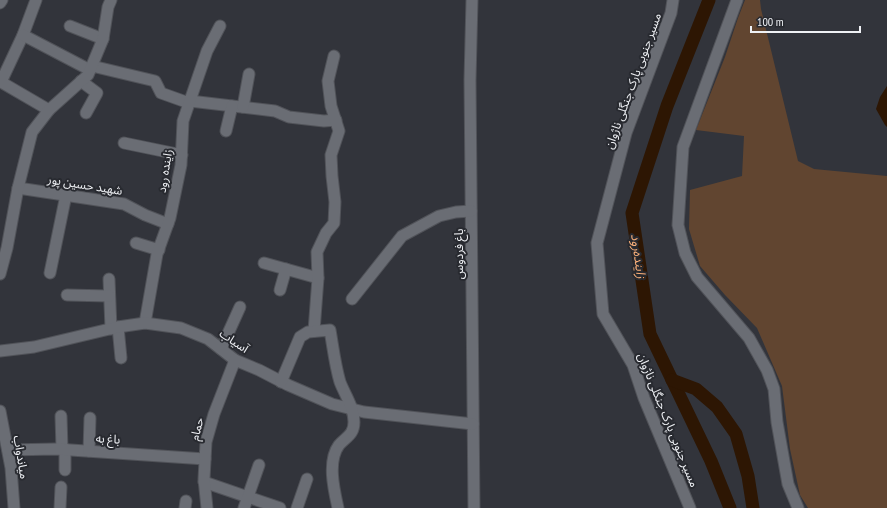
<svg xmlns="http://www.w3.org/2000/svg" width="887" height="508" font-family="'PT Sans Narrow','Noto Sans Arabic',sans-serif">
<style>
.green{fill:#614530}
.water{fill:#2d1603}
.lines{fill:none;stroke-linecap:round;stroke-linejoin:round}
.river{stroke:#2d1603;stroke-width:13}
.minor-casing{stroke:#515359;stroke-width:13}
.minor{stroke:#6a6d74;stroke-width:11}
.labels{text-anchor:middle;stroke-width:4;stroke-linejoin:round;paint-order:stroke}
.street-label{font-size:12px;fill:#eff1f5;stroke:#282a30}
.water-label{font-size:13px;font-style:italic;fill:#f9af79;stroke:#282a30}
</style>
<rect width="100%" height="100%" fill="#32343b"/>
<polygon class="green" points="745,0 760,0 761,9 798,161 814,169 887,176 887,508 808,508 800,495 790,449 782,386 757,328 725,295 700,266 689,229 690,190 742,176 744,136 696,130 725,57 738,18"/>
<polygon class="water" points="887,86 887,127 885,125 876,109 880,97"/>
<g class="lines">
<g class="river">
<polyline points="709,0 667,106 632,213 650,334 711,461 730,508"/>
<polyline points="672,380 696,389 717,407 736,434 748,476 753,508"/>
</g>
<defs>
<g id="minor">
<polyline points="36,0 23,35 1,82 49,110"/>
<polyline points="472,0 470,80 474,508"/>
<polyline points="673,0 671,13 626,133 597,243 603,314 633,365 644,398 690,508"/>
<polyline points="737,0 683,147 678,225 685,253 697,277 749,338 767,370 774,389 777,422 788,484 798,508"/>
<polyline points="0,3 2,0"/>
<polyline points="70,26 103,39"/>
<polyline points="23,35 90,70"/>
<polyline points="92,66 155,81 161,93 189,103"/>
<polyline points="81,81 97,93 86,113"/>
<polyline points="190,101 275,111 289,117 324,121 336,120"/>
<polyline points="243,107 249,74"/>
<polyline points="226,131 232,106"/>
<polyline points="124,143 182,155"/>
<polyline points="18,188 124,204 145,215 168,224"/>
<polyline points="136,243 159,250"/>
<polyline points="264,263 318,278"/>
<polyline points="50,273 66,195"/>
<polyline points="0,274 7,248 18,188 32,132 49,110 88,75 103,39 108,7 111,0"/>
<polyline points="109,279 111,329"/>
<polyline points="280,290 286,269"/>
<polyline points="67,295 109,296"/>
<polyline points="352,299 402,236 439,216 456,212 471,211"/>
<polyline points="145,323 157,254 170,218 181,165 183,121 207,51 220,26"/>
<polyline points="118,327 121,358"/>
<polyline points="314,331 318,278 317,252 326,233 334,223 335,202 332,176 331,155 339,131 331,106 328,81 334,56"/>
<polyline points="221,349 240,307"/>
<polyline points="0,351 34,347 118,327 145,323 181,328 208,339 235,360 259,370 288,385 332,404 364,412 473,424"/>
<path d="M281 382 300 337 308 332 330 330C333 347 335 365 340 382 345 395 354 407 354 422 354 435 346 437 339 445 327 461 334 490 338 508"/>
<polyline points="0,411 11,468 14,508"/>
<polyline points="61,416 62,449"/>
<polyline points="65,449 65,470"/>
<polyline points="8,450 56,449 205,459"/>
<polyline points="89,451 90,418"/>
<polyline points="204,482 280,508"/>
<polyline points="60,508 61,487"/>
<polyline points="185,508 186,501"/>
<polyline points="207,508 204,479 206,442 214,414 235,360"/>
<polyline points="244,508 259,465"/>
<polyline points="297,508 307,479"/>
</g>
</defs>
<use href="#minor" class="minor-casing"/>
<use href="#minor" class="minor"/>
</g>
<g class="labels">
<g class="street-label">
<text transform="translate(633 81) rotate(-70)" y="4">مسیر جنوبی پارک جنگلی ناژوان</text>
<text transform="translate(165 171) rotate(-81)" y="4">زاینده رود</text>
<text transform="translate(85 185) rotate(9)" y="4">شهید حسین پور</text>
<text transform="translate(459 254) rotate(-90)" y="4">باغ فردوس</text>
<text transform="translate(234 341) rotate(34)" y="4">آسیاب</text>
<text transform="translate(668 420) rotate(68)" y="4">مسیر جنوبی پارک جنگلی ناژوان</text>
<text transform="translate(197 429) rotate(-77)" y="4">حمام</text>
<text transform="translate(108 439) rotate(4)" y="4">باغ به</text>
<text transform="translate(21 457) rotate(81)" y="4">میاندواب</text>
</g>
<g class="water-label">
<text transform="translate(639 256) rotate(82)" y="5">زاینده‌رود</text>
</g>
</g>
<path d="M751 26v6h109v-6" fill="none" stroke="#eff1f5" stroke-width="2"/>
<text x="757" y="26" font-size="12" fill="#eff1f5" stroke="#282a30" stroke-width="3" paint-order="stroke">100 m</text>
</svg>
